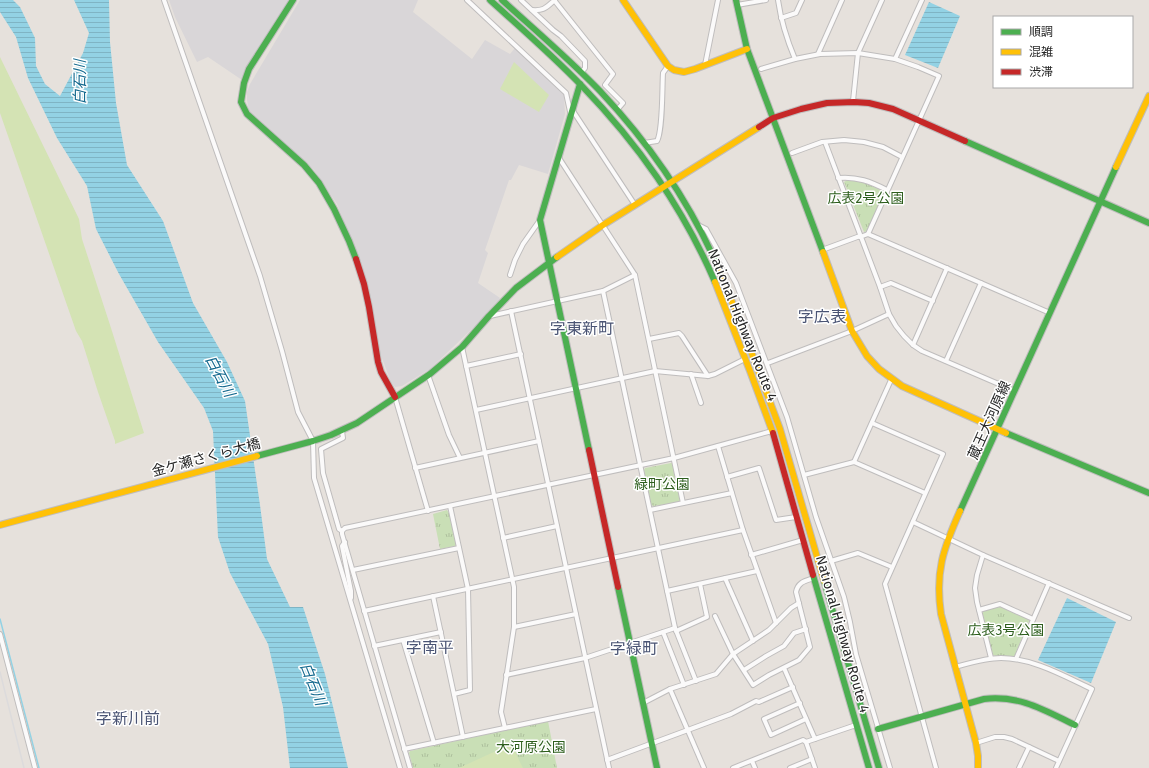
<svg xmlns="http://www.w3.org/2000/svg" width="1149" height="768" font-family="'Fira Sans','Noto Sans JP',sans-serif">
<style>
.industrial{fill:#d9d6d8}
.grass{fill:url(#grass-tufts)}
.pitch{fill:#d4e3b4}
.water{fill:url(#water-rules)}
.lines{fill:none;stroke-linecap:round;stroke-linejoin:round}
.stream{stroke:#93d2e4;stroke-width:1.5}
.street-casing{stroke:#bfbdbd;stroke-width:6}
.fast-casing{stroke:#bfbdbd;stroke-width:8}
.slow-casing{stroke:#bfbdbd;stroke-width:8}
.jam-casing{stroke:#bfbdbd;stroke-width:8}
.street{stroke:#fbfafa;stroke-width:4}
.fast{stroke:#4caf50;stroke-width:6}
.slow{stroke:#ffc107;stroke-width:6}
.jam{stroke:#c62828;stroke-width:6}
.rail{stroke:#dcdbdc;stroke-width:1.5}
.labels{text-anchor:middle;stroke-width:3;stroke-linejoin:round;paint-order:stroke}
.park-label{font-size:14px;fill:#2d5e1d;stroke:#fff}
.street-label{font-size:14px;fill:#272727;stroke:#fff}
.water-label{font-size:15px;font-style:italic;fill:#14698e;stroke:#fff}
.quarter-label{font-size:16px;fill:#4a5474;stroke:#fff}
</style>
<defs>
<pattern id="grass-tufts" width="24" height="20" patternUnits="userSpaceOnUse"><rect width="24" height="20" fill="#c9dfb6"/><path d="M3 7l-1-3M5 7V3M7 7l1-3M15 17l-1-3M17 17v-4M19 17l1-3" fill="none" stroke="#adbf9c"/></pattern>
<pattern id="water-rules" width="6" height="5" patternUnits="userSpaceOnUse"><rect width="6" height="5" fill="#93d2e4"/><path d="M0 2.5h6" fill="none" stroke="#7fb4c4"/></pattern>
</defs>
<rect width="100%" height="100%" fill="#e6e1dc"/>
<g class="industrial">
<polygon points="169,0 289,0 242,80 208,57 197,62 175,17"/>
<polygon points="300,0 418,0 413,12 472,59 485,40 510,54 515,48 564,95 565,114 548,174 519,165 511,180 509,180 485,250 488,253 478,283 500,298 492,310 430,369 402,386 395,387 391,382 380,353 373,307 363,270 337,204 314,170 262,124 249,111 247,100 247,92 250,84"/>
</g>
<g class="grass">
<polygon points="849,179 863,182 885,192 868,231 864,232 844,182"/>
<polygon points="671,463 674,464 681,498 679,502 654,506 651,505 644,470 645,468"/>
<polygon points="447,510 449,513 456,544 455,546 440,549 433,514"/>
<polygon points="1000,607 1028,619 1029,621 1015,655 1013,657 996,656 993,655 982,614 983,611"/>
<polygon points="548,721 557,768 413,768 409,753 410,751"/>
</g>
<g class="pitch">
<polygon points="0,57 79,219 82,239 111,328 144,433 115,444 115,441 98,392 82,341 76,331 0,113"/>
<polygon points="514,62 549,95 539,112 500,89"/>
<polygon points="511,744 523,768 459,768"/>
</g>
<g class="water">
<polygon points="0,0 13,0 20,7 35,38 36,66 45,84 60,96 83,53 89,33 74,0 109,0 110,42 116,103 127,165 163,221 193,303 227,362 245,401 260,505 267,559 290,607 303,607 325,674 348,768 290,768 283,707 268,644 230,573 218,537 213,431 204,408 158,342 119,274 96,229 87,186 57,138 28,78 16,37 0,12"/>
<polygon points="929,2 960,16 938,68 905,55"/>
<polygon points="1067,598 1116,622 1091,683 1038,660"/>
</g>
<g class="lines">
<polyline class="stream" points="0,619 39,768"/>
<defs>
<g id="street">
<polyline points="164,0 260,276 282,351 298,412 313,441 314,478 400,768"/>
<polyline points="467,0 566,93 571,116"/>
<polyline points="521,0 553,30 561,36 585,61 585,68 581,73"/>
<polyline points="554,0 613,74 605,85 623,103 617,110"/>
<path d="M778 0C781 21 787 40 795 59"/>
<polyline points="737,5 766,0"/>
<path d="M532 10C545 11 546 7 555 0"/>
<polyline points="781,18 796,13 802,0"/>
<polyline points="818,54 842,0"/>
<polyline points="895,59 922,0"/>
<polyline points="705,65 718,0"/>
<polyline points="761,69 795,59 820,54 858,53 895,59 918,67 939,76 868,234"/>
<polyline points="853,101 858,53 882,0"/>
<polyline points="573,111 635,205"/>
<polyline points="825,142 880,287 889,314 896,326 904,336 913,345 922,351 1015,391"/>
<path d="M644 143 657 141C663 131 662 87 663 73L668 66"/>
<polyline points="792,153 822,142 844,140 864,142 883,147 902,157"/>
<polyline points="559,158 635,275 683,503"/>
<path d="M838 178C857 176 871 182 887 190"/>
<polyline points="698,225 706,229 736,283 787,417 816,517 844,597 850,622 856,654 890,768"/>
<polyline points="860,237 868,234 1050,313"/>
<polyline points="822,250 860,236"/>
<polyline points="510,275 515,260 523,244 540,220"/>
<polyline points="880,287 891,283 933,301"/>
<polyline points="603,291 675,628 696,681"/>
<polyline points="511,311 609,768"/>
<polyline points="490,316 603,291 635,275"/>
<polyline points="649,339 679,333 682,336 708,376"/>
<polyline points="913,345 947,268"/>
<polyline points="462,347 514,587 514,627 501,712 505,728"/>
<polyline points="946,361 981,283"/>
<polyline points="768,363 852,331 889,314"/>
<polyline points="466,366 521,354"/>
<polyline points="691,374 701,403"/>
<polyline points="428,375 449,435 460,458"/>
<polyline points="395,397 428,511"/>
<polyline points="476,410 655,371 708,376 715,374 745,359"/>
<polyline points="872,423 943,454 885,584 936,768"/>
<polyline points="342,431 343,438 321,449 323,473 339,529 342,531"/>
<polyline points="718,446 743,530 776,623"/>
<polyline points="854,462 891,380"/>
<polyline points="415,468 539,441"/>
<polyline points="804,475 854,462 925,493"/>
<polyline points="727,477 759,468 776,520 796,517"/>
<polyline points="450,506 468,589 470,690 454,694"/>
<polyline points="650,510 732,493"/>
<polyline points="913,522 983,555 1129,618"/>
<polyline points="503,538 557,526"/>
<polyline points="345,542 342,546 351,591 351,598"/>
<polyline points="751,555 803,540"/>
<polyline points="983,555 977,575 975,588 977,602 991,658"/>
<polyline points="831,561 858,553 892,567"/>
<polyline points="353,570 459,548"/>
<polyline points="725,578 753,641"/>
<polyline points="667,591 757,571"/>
<polyline points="433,596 463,737"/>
<polyline points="979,610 1000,604 1033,619"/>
<polyline points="364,611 743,530"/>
<path d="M715 616 733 654 753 685 769 675 799 660 810 647 796 592C798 582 805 581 814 578"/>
<polyline points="514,627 576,614"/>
<polyline points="676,631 707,617 700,584"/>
<polyline points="663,632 684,685"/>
<polyline points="0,634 35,768"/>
<polyline points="403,640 434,743"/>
<polyline points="374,646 441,632"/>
<polyline points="1016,659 1049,583"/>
<path d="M955 667C970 663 986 658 1001 658 1033 658 1064 676 1092 689L1056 768"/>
<polyline points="784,668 815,739"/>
<polyline points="744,670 766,656 784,646 794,633 806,629"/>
<polyline points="506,675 585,658 675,628"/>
<polyline points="670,689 704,768"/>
<polyline points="643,703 670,689 716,674 733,654 769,630 791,608 799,603"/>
<polyline points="800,703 764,719 771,735 806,719"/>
<polyline points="806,742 856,725"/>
<polyline points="976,743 995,737 1004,737 1012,739 1059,761"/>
<polyline points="404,749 596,709"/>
<polyline points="607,760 731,714 756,701 759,702 793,687"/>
<polyline points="752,761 755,768"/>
<polyline points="410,768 342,534 342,531 345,528 674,458 772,431"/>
<polyline points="733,768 803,740 806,742 815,768"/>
<polyline points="790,768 812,759"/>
<polyline points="1019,768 1029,747"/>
</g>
<g id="fast">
<polyline points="293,0 249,69 244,83 241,102 247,114 304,165 319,183 334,209 349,241 356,259"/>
<path d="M490 0C521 28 552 55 581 85 638 144 682 206 715 282"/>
<path d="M502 0C535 30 569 59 600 91 648 142 690 203 718 267"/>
<polyline points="736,0 747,49 823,252"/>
<polyline points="580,84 540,220 589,450"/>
<polyline points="965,141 1149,223"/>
<polyline points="1006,433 1149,493"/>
<polyline points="257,456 313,441 331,435 357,423 430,374 462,347 489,316 516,288 557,257"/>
<polyline points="960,511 1116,167"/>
<polyline points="813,575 869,768"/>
<polyline points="824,581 879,768"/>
<polyline points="618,587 657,768"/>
<path d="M878 729 984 699C1020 695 1044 710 1075 725"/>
</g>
<g id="slow">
<polyline points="623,0 668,66 674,70 684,72 695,69 747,49"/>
<polyline points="1116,167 1149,96"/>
<polyline points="823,252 852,331 867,356 879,369 902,386 1006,433"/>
<polyline points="557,257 603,225 759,127"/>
<polyline points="718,267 742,327 780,429 824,581"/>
<polyline points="715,282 750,371 773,433"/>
<path d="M960 511C943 549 935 572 941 614L976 743 978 756V768"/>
<polyline points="0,525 257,456"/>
</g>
<g id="jam">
<polyline points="759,127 773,118 801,109 827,103 854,102 869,103 893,109 965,141"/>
<polyline points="356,259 364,284 369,307 378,362 381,372 395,397"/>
<polyline points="773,433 813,575"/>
<polyline points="589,450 618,587"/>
</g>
</defs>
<use href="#street" class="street-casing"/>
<use href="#fast" class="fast-casing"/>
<use href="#slow" class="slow-casing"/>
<use href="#jam" class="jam-casing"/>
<use href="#street" class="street"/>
<use href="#fast" class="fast"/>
<use href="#slow" class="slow"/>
<use href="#jam" class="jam"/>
<polyline class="rail" points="0,672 24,768"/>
</g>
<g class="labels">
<g class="park-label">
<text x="866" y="203">広表2号公園</text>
<text x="662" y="489">緑町公園</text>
<text x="1006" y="635">広表3号公園</text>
<text x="531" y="752">大河原公園</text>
</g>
<g class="street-label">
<text transform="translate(743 325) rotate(68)" y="5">National Highway Route 4</text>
<text transform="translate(989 420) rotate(-66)" y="5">蔵王大河原線</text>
<text transform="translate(206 457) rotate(-15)" y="5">金ケ瀬さくら大橋</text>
<text transform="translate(843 634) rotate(74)" y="5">National Highway Route 4</text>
</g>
<g class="water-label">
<text transform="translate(80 82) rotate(-90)" y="5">白石川</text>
<text transform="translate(220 376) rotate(62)" y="5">白石川</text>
<text transform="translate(313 684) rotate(68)" y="5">白石川</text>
</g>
<g class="quarter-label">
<text x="822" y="322">字広表</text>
<text x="582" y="334">字東新町</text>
<text x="430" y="653">字南平</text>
<text x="634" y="654">字緑町</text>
<text x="128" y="724">字新川前</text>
</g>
</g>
<rect x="993" y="16" width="140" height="72" fill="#ffffff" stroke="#a9a9a9"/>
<rect x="1001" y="29" width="20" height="6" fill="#4caf50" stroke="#a9a9a9"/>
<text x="1029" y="36" font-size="12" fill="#272727">順調</text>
<rect x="1001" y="49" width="20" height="6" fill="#ffc107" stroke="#a9a9a9"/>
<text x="1029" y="56" font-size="12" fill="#272727">混雑</text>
<rect x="1001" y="69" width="20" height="6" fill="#c62828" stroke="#a9a9a9"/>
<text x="1029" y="76" font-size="12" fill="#272727">渋滞</text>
</svg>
